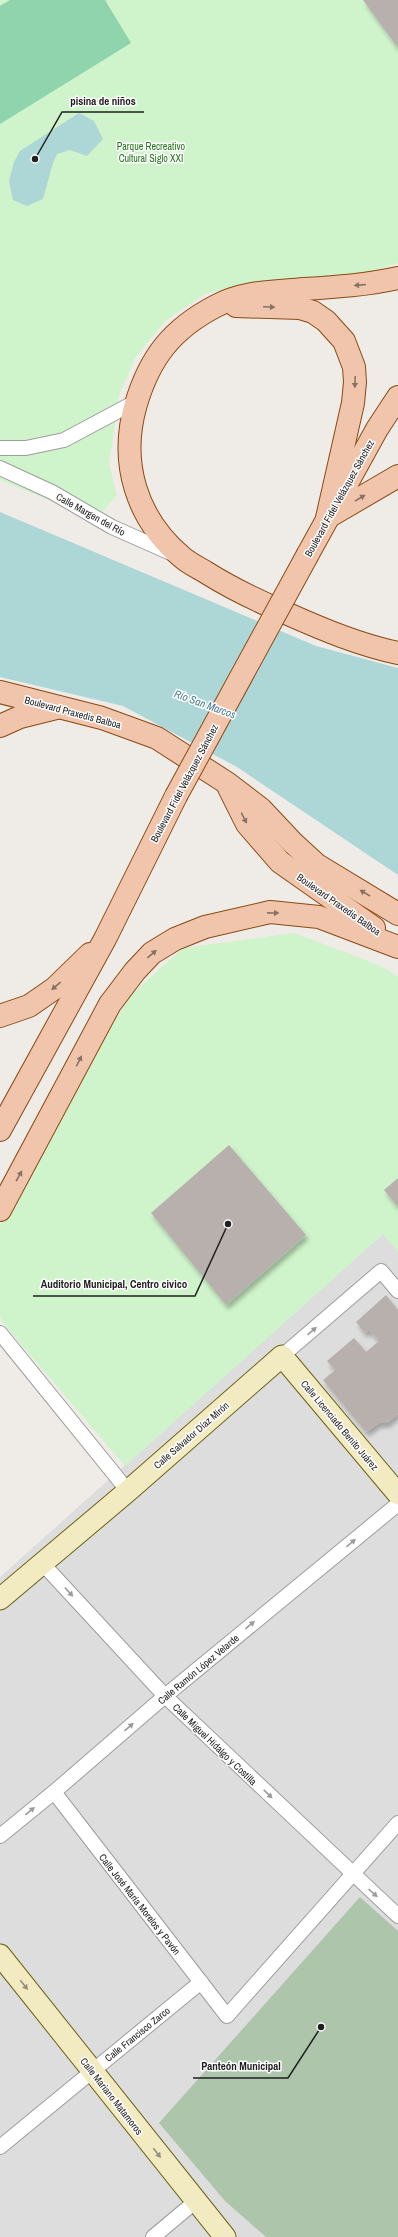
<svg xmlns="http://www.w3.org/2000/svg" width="398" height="2237" font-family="'Archivo Narrow',sans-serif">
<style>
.residential{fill:#dedddd}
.cemetery{fill:#acc5ab}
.park{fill:#cff3ca}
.pitch{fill:#8fd4ac}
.water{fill:#add6d7}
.building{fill:#b8b0ad;filter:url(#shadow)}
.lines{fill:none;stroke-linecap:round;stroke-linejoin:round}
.street-casing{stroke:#9d9d9d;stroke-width:16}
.secondary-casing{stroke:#6b6313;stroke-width:23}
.primary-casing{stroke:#894a13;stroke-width:24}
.street{stroke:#fff;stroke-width:14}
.secondary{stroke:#f2ebc2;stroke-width:21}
.primary{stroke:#f1c5ab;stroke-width:22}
.primary-bridge-casing{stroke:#894a13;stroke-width:24;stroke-linecap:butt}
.primary-bridge{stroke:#f1c5ab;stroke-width:22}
.oneway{fill:#887266}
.oneway2{fill:#9b9b9b}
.oneway3{fill:#949079}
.labels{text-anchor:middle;stroke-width:3;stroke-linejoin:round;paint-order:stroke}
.park-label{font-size:10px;fill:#24721a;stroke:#fff}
.street-label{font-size:10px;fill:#202020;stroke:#fff}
.water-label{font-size:11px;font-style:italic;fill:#4c7a8e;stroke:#fff}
.leader{fill:none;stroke:#202020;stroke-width:1.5}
.callout-dot{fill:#202020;stroke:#fff;stroke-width:1.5}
.callout-label{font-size:11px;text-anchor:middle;font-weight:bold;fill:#202020;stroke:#fff;stroke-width:3;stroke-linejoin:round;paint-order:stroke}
</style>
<defs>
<filter id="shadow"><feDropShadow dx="2.5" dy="4.5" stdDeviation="2" flood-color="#0004"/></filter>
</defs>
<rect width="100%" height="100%" fill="#efebe7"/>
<polygon class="residential" points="383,1234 398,1252 398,2237 0,2237 0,1577"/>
<polygon class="cemetery" points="360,1897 398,1931 398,2237 266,2237 225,2201 159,2123"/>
<g class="park">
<polygon points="0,0 398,0 398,263 373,271 330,277 254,283 204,294 164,322 135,358 119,395 109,464 117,495 103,511 81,513 0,480"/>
<polygon points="294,933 381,966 398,977 398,1252 383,1234 125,1466 2,1322 0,1315 0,1226 4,1212 68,1090 132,994 183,948"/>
</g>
<polygon class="pitch" points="10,0 105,0 131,43 0,124 0,6"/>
<g class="water">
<path d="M79 113 94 121 103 139 87 156 70 150 57 154C50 168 48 184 43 199L27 206 13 200 9 181 14 162 20 151Z"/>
<polygon points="0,512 316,646 398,668 398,875 237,767 123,706 0,677"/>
</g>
<g class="building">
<polygon points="363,0 398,0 398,48"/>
<polygon points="229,1145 306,1235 226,1305 151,1213"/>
<polygon points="398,1178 398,1207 384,1190"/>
<polygon points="386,1295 398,1310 398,1414 387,1423 379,1423 366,1432 323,1380 335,1370 327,1361 354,1338 366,1352 379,1341 369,1330 365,1333 356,1322"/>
</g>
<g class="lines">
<defs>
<g id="street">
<polyline points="0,448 26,448 64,440 137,401"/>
<polyline points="0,468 52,492 112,527 173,554"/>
<polyline points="0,1333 128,1491"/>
<polyline points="282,1356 381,1271 398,1291"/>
<polyline points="42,1563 165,1696 398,1916"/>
<polyline points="54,1792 227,2016 398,1823"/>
<polyline points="0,1836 54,1792 165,1696 398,1504"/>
<polyline points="0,2147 201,1982"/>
<polyline points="153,2237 196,2201"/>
</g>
<g id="secondary">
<polyline points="0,1599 128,1491 282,1356 398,1494"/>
<polyline points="0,1955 225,2237"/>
</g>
<g id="primary">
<path d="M398 278C367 285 336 287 304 289 273 292 244 291 216 306 172 329 150 357 136 404 119 462 136 519 183 558 190 564 199 568 207 573 234 590 260 602 288 614 324 630 360 645 398 653"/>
<polyline points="236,306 300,308 313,312 326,321 344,341 354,367 355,382 353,403 327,518"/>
<polyline points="328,517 398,476"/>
<polyline points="308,554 377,429 398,397"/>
<polyline points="0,692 102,718 157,738 227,783 261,809 292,842 317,865 398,914"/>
<polyline points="0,726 20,717 56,708"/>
<polyline points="229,788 247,824 280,862 374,928"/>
<polyline points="0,1016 29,1006 55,988 90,954"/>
<polyline points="0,1130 105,939 176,796"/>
<polyline points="0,1210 110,1004 135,971 152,953 175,939 205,927 270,912 319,917 398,947"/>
</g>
</defs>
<use href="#street" class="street-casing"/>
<use href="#secondary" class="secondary-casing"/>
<use href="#primary" class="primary-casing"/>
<use href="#street" class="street"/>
<use href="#secondary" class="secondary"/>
<use href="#primary" class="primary"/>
<defs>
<polyline id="primary-bridge" points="176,796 308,554"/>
</defs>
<use href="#primary-bridge" class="primary-bridge-casing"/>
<use href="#primary-bridge" class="primary-bridge"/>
</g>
<defs><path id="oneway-solid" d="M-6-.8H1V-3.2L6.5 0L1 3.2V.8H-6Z"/></defs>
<g class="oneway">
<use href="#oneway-solid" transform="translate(360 285) rotate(175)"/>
<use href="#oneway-solid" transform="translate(269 307) rotate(2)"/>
<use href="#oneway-solid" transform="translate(355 382) rotate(92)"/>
<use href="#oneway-solid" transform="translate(360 498) rotate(-31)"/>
<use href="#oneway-solid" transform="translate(244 818) rotate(63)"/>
<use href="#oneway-solid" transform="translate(365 893) rotate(-149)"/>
<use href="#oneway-solid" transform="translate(273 913) rotate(1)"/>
<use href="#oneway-solid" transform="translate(152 954) rotate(-40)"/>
<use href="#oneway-solid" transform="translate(56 986) rotate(139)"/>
<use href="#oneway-solid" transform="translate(79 1061) rotate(-63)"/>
<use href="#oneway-solid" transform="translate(19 1176) rotate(-61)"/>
</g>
<g class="oneway2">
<use href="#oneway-solid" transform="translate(312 1331) rotate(-40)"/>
<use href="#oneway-solid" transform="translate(351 1543) rotate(-40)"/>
<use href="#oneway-solid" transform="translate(69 1592) rotate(47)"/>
<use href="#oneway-solid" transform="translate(250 1625) rotate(-40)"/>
<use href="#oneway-solid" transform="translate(129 1727) rotate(-41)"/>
<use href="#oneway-solid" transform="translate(268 1794) rotate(44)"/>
<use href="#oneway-solid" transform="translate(30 1811) rotate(-39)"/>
<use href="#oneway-solid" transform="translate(373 1893) rotate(42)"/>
</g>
<g class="oneway3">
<use href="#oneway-solid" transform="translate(24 1985) rotate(52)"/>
<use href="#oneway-solid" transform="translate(157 2153) rotate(52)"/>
</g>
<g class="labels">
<g class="park-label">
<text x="151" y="150">Parque Recreativo<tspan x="151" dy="12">Cultural Siglo XXI</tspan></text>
</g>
<g class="street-label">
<text transform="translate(339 498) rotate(-61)" y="4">Boulevard Fidel Velázquez Sánchez</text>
<text transform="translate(91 514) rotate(29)" y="4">Calle Margen del Río</text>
<text transform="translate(73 712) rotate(15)" y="4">Boulevard Praxedis Balboa</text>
<text transform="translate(184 783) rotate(-62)" y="4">Boulevard Fidel Velázquez Sánchez</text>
<text transform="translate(339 904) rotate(35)" y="4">Boulevard Praxedis Balboa</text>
<text transform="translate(340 1425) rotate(50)" y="4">Calle Licenciado Benito Juárez</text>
<text transform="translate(191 1435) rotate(-41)" y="4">Calle Salvador Díaz Mirón</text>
<text transform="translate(198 1669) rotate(-40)" y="4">Calle Ramón López Velarde</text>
<text transform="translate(215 1744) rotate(44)" y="4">Calle Miguel Hidalgo y Costilla</text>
<text transform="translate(140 1904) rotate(52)" y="4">Calle José María Morelos y Pavón</text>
<text transform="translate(137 2034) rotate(-39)" y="4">Calle Francisco Zarco</text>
<text transform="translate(112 2096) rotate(52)" y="4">Calle Mariano Matamoros</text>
</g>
<g class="water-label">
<text transform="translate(205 704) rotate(20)" y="4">Río San Marcos</text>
</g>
</g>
<path class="leader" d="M35 159L62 112H144M228 1224L195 1296H33M321 2027L288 2078H193"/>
<g class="callout-dot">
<circle cx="35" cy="159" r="4"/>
<circle cx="228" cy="1224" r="4"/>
<circle cx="321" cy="2027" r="4"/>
</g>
<g class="callout-label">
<text x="103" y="105">pisina de niños</text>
<text x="114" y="1288">Auditorio Municipal, Centro civico</text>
<text x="241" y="2070">Panteón Municipal</text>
</g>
</svg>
